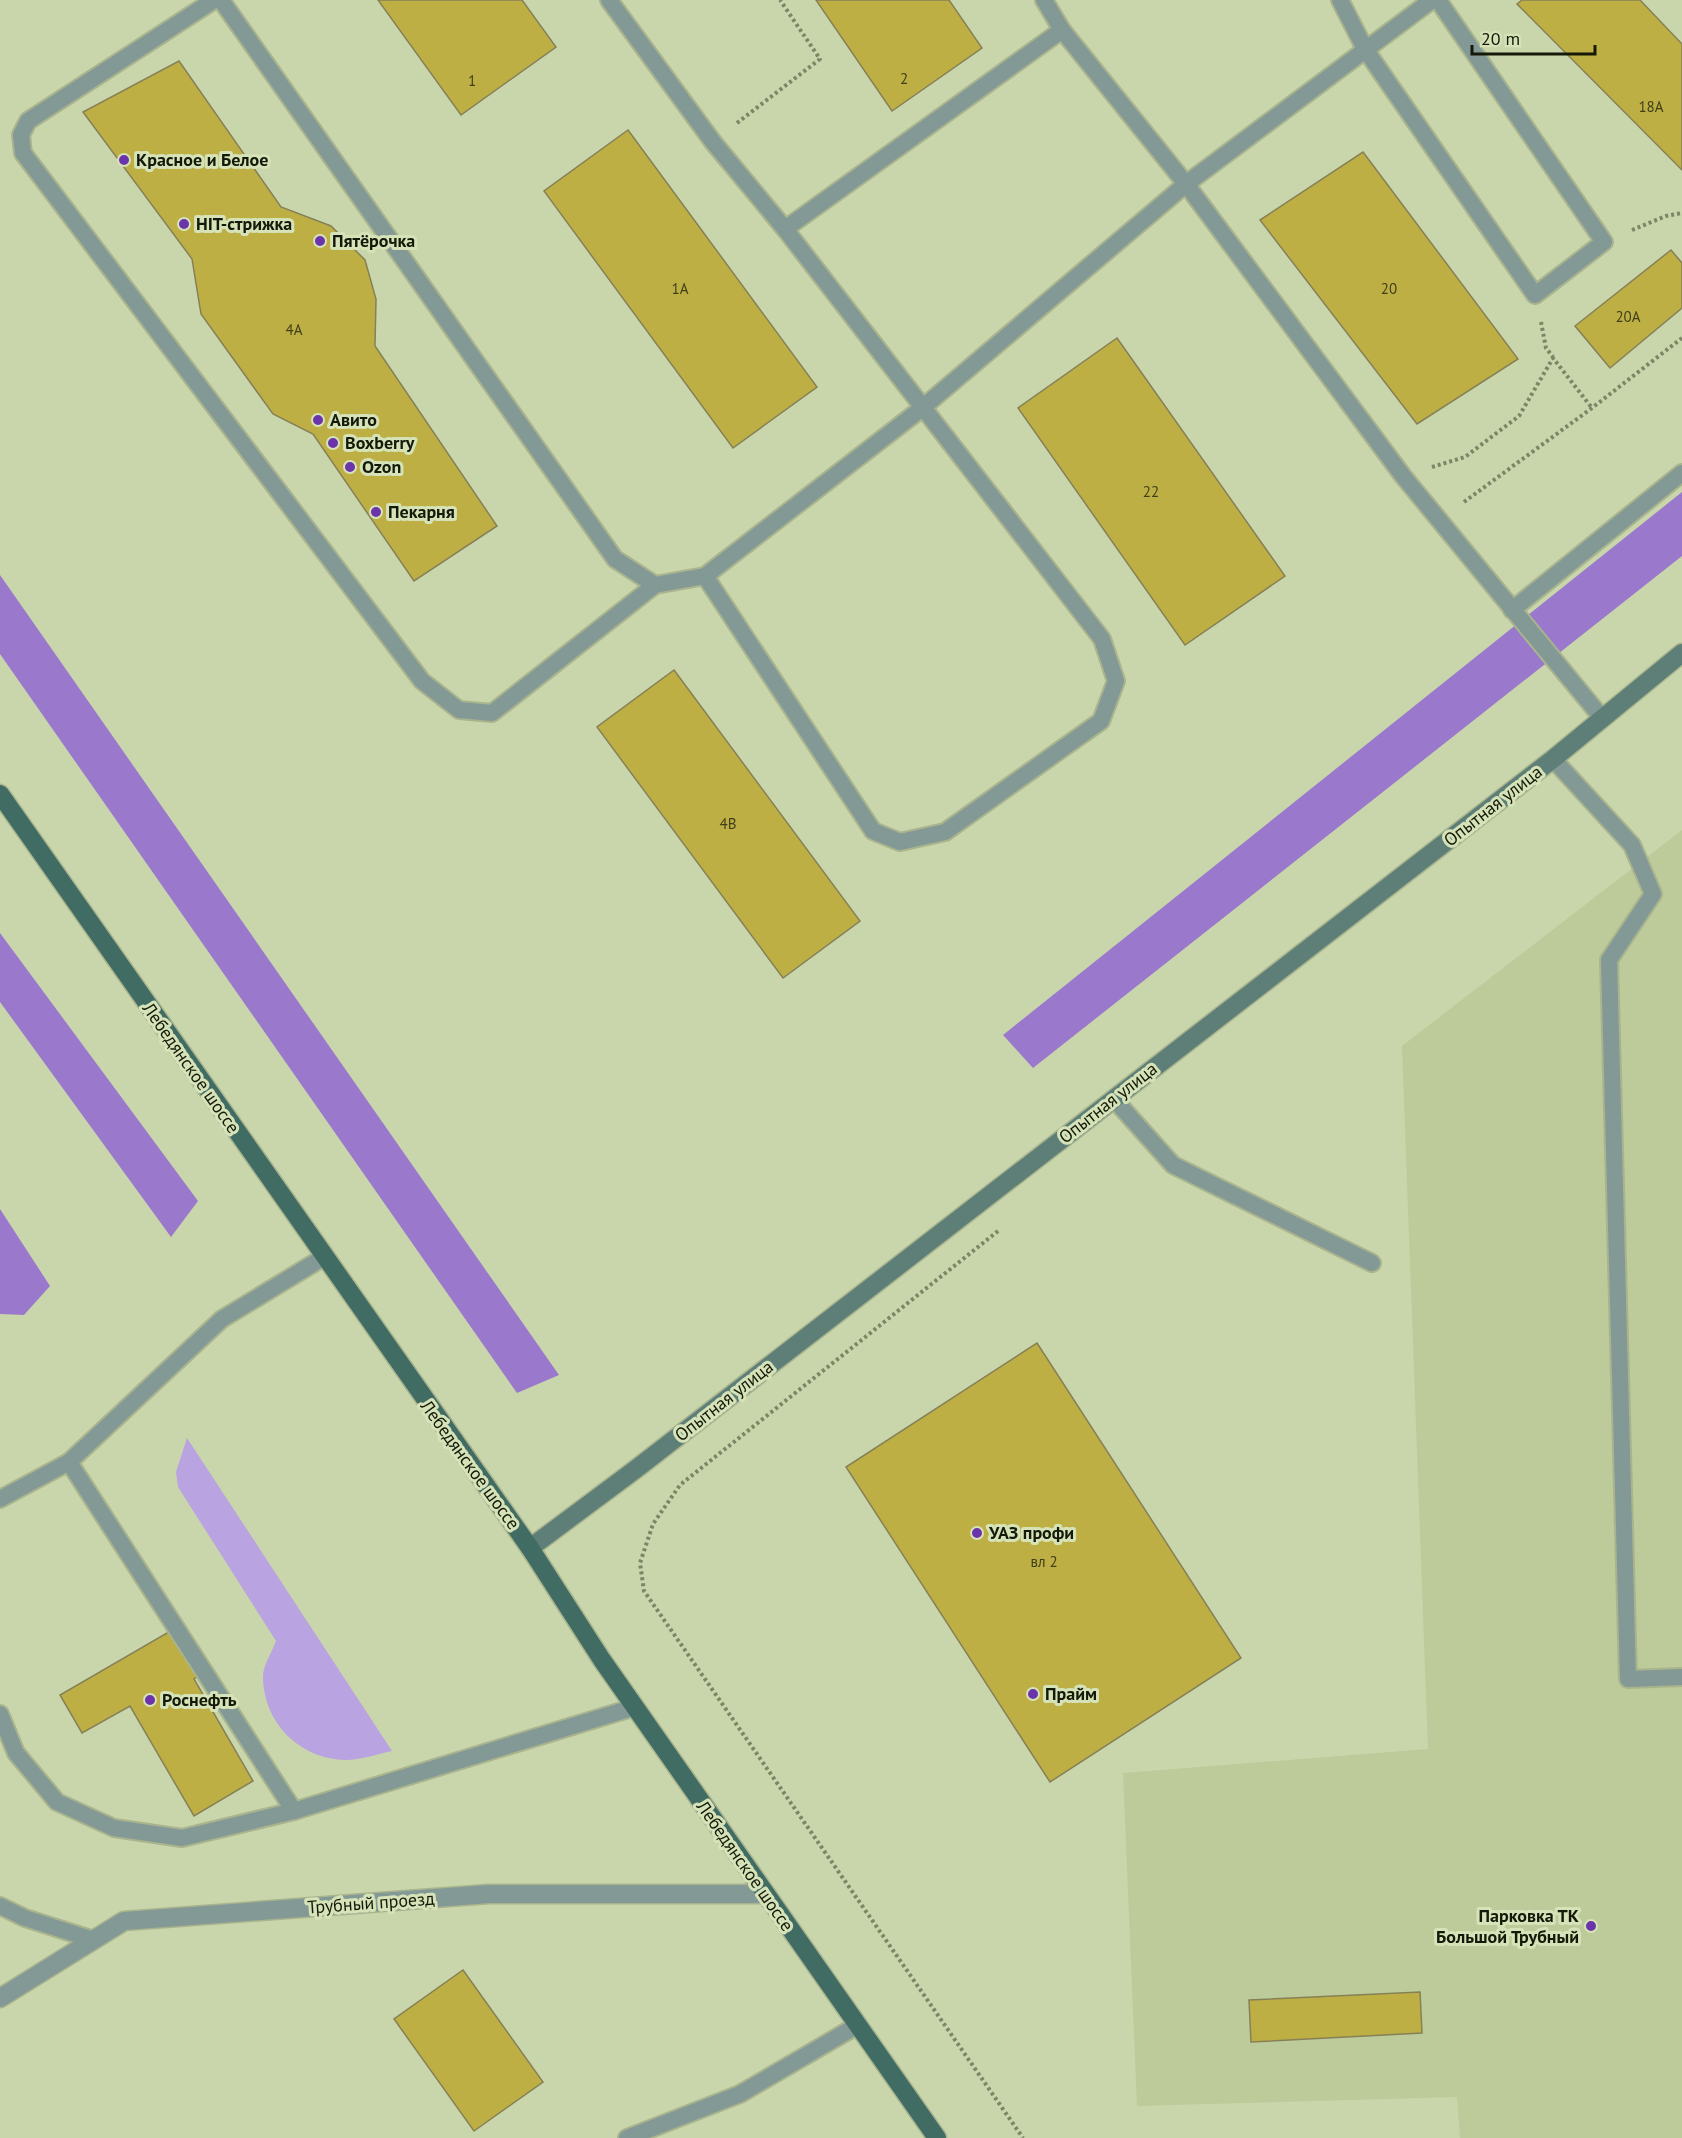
<svg xmlns="http://www.w3.org/2000/svg" width="1682" height="2138" font-family="'PT Sans',sans-serif">
<style>
.built{fill:#bccb99}
.green{fill:#b9a3e0}
.forest{fill:#9a79cd}
.building{fill:#beaf45;stroke:#868057;stroke-width:1.5}
.lines{fill:none;stroke-linecap:round;stroke-linejoin:round}
.lane-casing{stroke:#a9b48e;stroke-width:20}
.street-casing{stroke:#a9b48e;stroke-width:21}
.secondary-casing{stroke:#a9b48e;stroke-width:21}
.primary-casing{stroke:#a9b48e;stroke-width:21}
.path{stroke:#7c8566;stroke-width:4;stroke-dasharray:3 3;stroke-linecap:butt}
.lane{stroke:#839995;stroke-width:16}
.street{stroke:#839995;stroke-width:18}
.secondary{stroke:#5d7f78;stroke-width:18}
.primary{stroke:#416c64;stroke-width:18}
.poi-dot{fill:#6b34aa;stroke:#d6e3b8;stroke-width:2}
.labels{text-anchor:middle;stroke-width:6;stroke-linejoin:round;paint-order:stroke}
.number-label{font-size:15px;fill:#3f3e18}
.poi-label{font-size:18px;font-weight:bold;fill:#151909;stroke:#d6e3b8;text-anchor:start}
.street-label{font-size:18px;fill:#151909;stroke:#d6e3b8}
</style>
<rect width="100%" height="100%" fill="#c9d6ab"/>
<polygon class="built" points="1682,830 1682,2138 1460,2138 1457,2097 1137,2106 1123,1773 1428,1749 1402,1046"/>
<path class="green" d="M187 1438 392 1751C377 1754 360 1760 346 1760 299 1759 263 1722 263 1676 263 1666 272 1652 276 1641L178 1487 176 1472Z"/>
<g class="forest">
<polygon points="1682,492 1682,556 1033,1068 1003,1035"/>
<polygon points="0,575 559,1375 517,1393 0,654"/>
<polygon points="0,933 198,1201 171,1237 0,1002"/>
<polygon points="0,1209 50,1286 24,1315 0,1314"/>
</g>
<g class="building">
<polygon points="378,0 522,0 556,47 461,115"/>
<polygon points="816,0 949,0 982,48 892,111"/>
<polygon points="1522,0 1640,0 1682,44 1682,170 1517,4"/>
<polygon points="179,61 281,207 331,226 365,260 376,299 375,346 497,526 414,581 313,434 273,414 201,314 192,259 83,112"/>
<polygon points="628,130 817,387 733,448 544,191"/>
<polygon points="1363,152 1518,359 1417,424 1260,220"/>
<polygon points="1671,250 1682,263 1682,308 1610,368 1575,326"/>
<polygon points="1117,338 1285,576 1185,645 1018,408"/>
<polygon points="674,670 860,921 783,978 597,727"/>
<polygon points="1037,1343 1241,1658 1050,1782 846,1467"/>
<polygon points="179,1626 205,1671 194,1679 253,1781 194,1816 130,1706 82,1733 60,1695"/>
<polygon points="463,1970 543,2082 474,2131 394,2019"/>
<polygon points="1420,1992 1422,2033 1251,2042 1249,2000"/>
</g>
<g class="lines">
<defs>
<g id="lane">
<polyline points="214,0 28,121 21,135 23,153 422,681 459,710 492,713 655,585"/>
<polyline points="221,0 615,559 655,585 705,576 921,409 1186,184 1432,0"/>
<polyline points="609,0 713,142 785,229 1102,639 1116,681 1101,721 945,832 900,842 873,831 705,576"/>
<polyline points="1044,0 1062,30 1186,184 1403,476 1602,718"/>
<polyline points="1340,0 1365,49 1535,295 1604,242 1438,0"/>
<polyline points="785,229 1062,30"/>
<polyline points="1512,610 1682,473"/>
<polyline points="1553,759 1632,845 1653,894 1609,960 1628,1679 1682,1677"/>
<polyline points="1114,1099 1173,1165 1372,1263"/>
<polyline points="324,1257 222,1319 69,1462 294,1811 635,1707"/>
<polyline points="0,1499 69,1462"/>
<polyline points="0,1714 16,1753 57,1802 114,1828 182,1838 294,1811"/>
<polyline points="0,1906 25,1918 94,1940"/>
<polyline points="627,2138 740,2094 858,2025"/>
</g>
<polyline id="street" points="0,1998 124,1921 489,1894 765,1894"/>
<polyline id="secondary" points="530,1548 636,1469 1553,759 1682,653"/>
<polyline id="primary" points="0,794 530,1548 602,1660 937,2138"/>
</defs>
<use href="#lane" class="lane-casing"/>
<use href="#street" class="street-casing"/>
<use href="#secondary" class="secondary-casing"/>
<use href="#primary" class="primary-casing"/>
<g class="path">
<polyline points="737,123 820,59 780,0"/>
<polyline points="1632,230 1666,216 1682,213"/>
<polyline points="1541,322 1546,348 1553,357"/>
<polyline points="1432,467 1465,457 1519,416 1553,358 1592,408"/>
<polyline points="1464,502 1592,408 1682,338"/>
<polyline points="998,1231 680,1485 653,1524 640,1563 644,1591 1023,2138"/>
</g>
<use href="#lane" class="lane"/>
<use href="#street" class="street"/>
<use href="#secondary" class="secondary"/>
<use href="#primary" class="primary"/>
</g>
<g class="poi-dot">
<circle cx="124" cy="160" r="6"/>
<circle cx="184" cy="224" r="6"/>
<circle cx="320" cy="241" r="6"/>
<circle cx="318" cy="420" r="6"/>
<circle cx="333" cy="443" r="6"/>
<circle cx="350" cy="467" r="6"/>
<circle cx="376" cy="512" r="6"/>
<circle cx="977" cy="1533" r="6"/>
<circle cx="1033" cy="1694" r="6"/>
<circle cx="150" cy="1700" r="6"/>
<circle cx="1591" cy="1926" r="6"/>
</g>
<g class="labels">
<g class="number-label">
<text x="904" y="84">2</text>
<text x="472" y="86">1</text>
<text x="1651" y="112">18А</text>
<text x="680" y="294">1А</text>
<text x="1389" y="294">20</text>
<text x="1628" y="322">20А</text>
<text x="294" y="335">4А</text>
<text x="1151" y="497">22</text>
<text x="728" y="829">4В</text>
<text x="1044" y="1567">вл 2</text>
</g>
<g class="poi-label">
<text x="136" y="166">Красное и Белое</text>
<text x="196" y="230">HIT-стрижка</text>
<text x="332" y="247">Пятёрочка</text>
<text x="330" y="426">Авито</text>
<text x="345" y="449">Boxberry</text>
<text x="362" y="473">Ozon</text>
<text x="388" y="518">Пекарня</text>
<text x="989" y="1539">УАЗ профи</text>
<text x="1045" y="1700">Прайм</text>
<text x="162" y="1706">Роснефть</text>
<text x="1579" y="1922" text-anchor="end">Парковка ТК<tspan x="1579" dy="21">Большой Трубный</tspan></text>
</g>
<g class="street-label">
<text transform="translate(1493 806) rotate(-38)" y="6">Опытная улица</text>
<text transform="translate(191 1068) rotate(55)" y="6">Лебедянское шоссе</text>
<text transform="translate(1108 1103) rotate(-38)" y="6">Опытная улица</text>
<text transform="translate(724 1401) rotate(-38)" y="6">Опытная улица</text>
<text transform="translate(470 1465) rotate(54)" y="6">Лебедянское шоссе</text>
<text transform="translate(745 1866) rotate(55)" y="6">Лебедянское шоссе</text>
<text transform="translate(371 1903) rotate(-4)" y="6">Трубный проезд</text>
</g>
</g>
<path d="M1472 45v9h123v-9" fill="none" stroke="#151909" stroke-width="3"/>
<text x="1481" y="45" font-size="18" fill="#151909" stroke="#d6e3b8" stroke-width="4.5" paint-order="stroke">20 m</text>
</svg>
